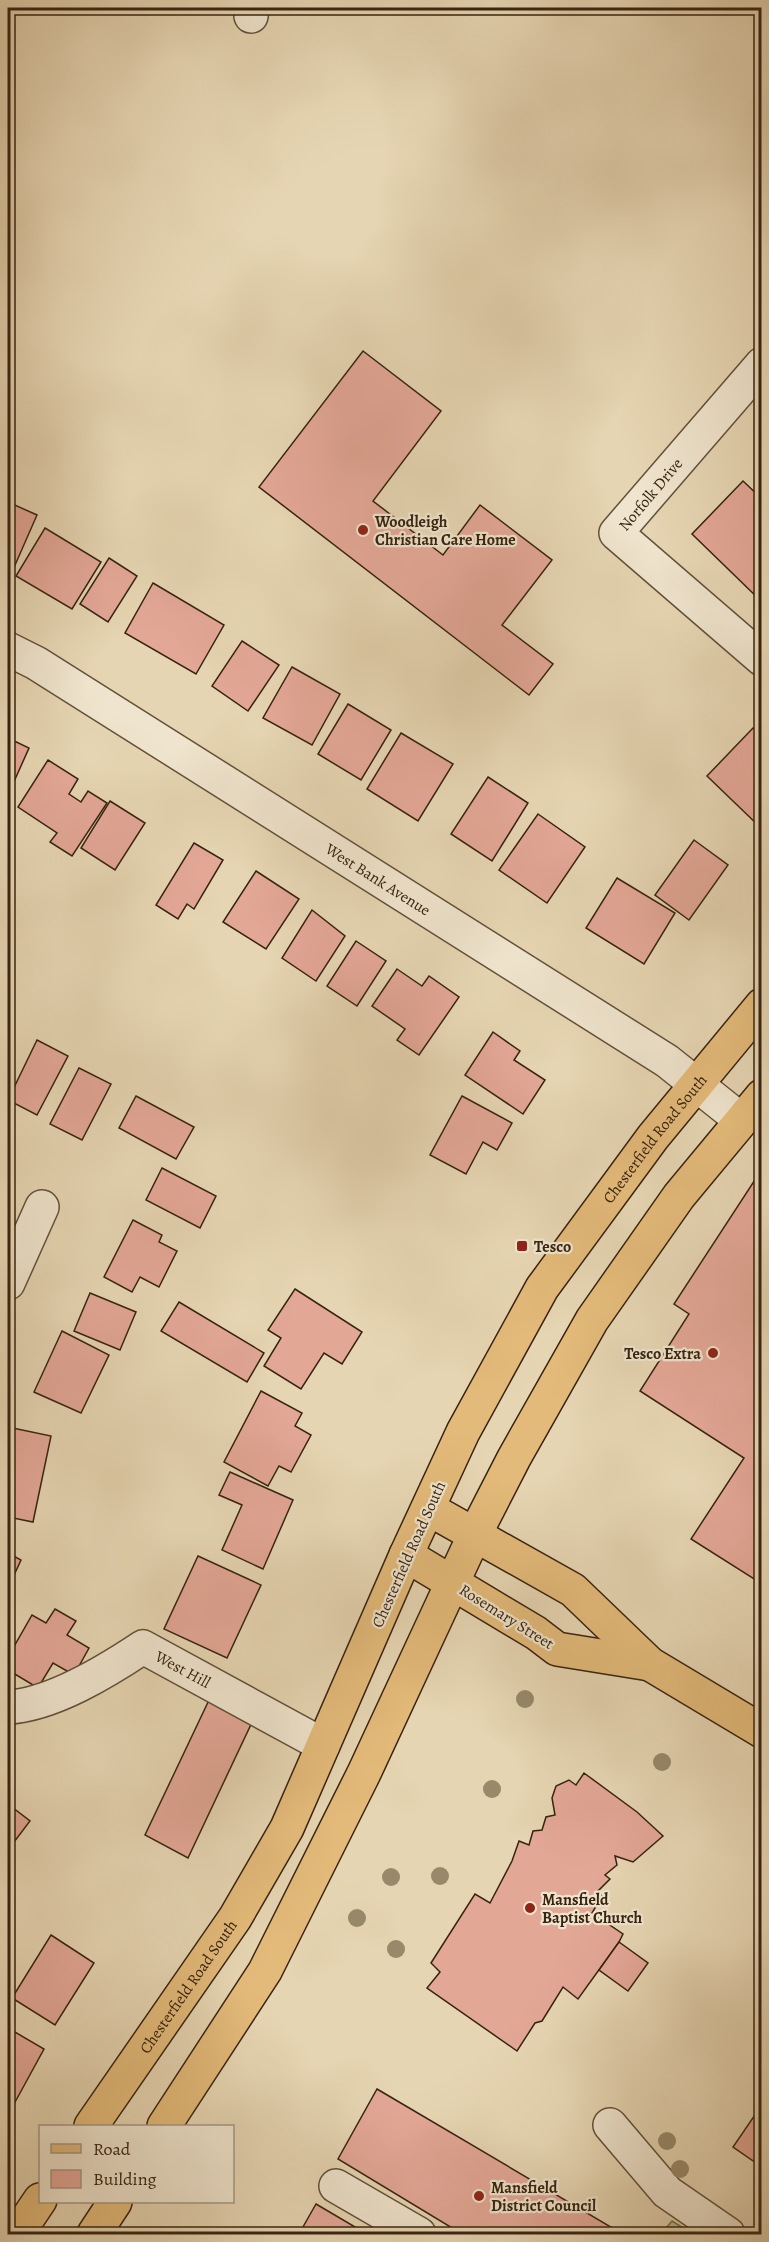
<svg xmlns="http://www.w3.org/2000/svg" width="769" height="2242" font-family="Alegreya,serif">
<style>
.green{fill:#b3bd8d;stroke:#75704f;stroke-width:1.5}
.building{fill:#e3a796;stroke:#372311;stroke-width:1.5}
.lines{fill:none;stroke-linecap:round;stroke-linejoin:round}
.minor-casing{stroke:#635039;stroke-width:36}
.major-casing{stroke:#372311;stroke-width:36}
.highway-casing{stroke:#372311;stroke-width:36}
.minor{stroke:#efe4cd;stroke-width:33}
.major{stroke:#e3ba79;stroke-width:33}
.highway{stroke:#e3ba79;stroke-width:33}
.tree{fill:#97896a}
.poi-dot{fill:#8f2418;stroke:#efe4cd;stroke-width:2}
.labels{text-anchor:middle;stroke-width:4.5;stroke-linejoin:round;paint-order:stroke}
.street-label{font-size:16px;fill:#372311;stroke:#efe4cd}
.poi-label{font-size:16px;font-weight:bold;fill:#372311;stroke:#efe4cd;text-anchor:start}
</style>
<rect width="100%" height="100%" fill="#e6d5b2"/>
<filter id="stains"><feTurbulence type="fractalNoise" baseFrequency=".00333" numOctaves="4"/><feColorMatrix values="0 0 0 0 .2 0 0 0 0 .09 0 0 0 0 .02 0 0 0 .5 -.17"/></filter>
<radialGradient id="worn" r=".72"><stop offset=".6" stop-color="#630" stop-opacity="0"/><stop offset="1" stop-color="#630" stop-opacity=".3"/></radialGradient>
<polygon class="green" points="672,2221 693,2234 661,2234"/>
<g class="building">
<polygon points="363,351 441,411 373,501 443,555 480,505 552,560 502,625 553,664 529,695 259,487"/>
<polygon points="743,481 762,499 762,602 692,534"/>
<polygon points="8,502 37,515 12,572 8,570"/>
<polygon points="45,528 101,562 72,609 16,576"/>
<polygon points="109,558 137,576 108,622 80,604"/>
<polygon points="153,583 224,625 196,674 125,633"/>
<polygon points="242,641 279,665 248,711 212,686"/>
<polygon points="292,667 340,694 312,745 263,718"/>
<polygon points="348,704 391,730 361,780 318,754"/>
<polygon points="753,728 762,736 762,829 707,776"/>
<polygon points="401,733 453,764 418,821 367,789"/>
<polygon points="8,738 29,748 8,795"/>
<polygon points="48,760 78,779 69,794 81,802 88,791 107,803 72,856 50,842 57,833 18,807"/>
<polygon points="488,777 528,803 492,861 451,834"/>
<polygon points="110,801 145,823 115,870 81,848"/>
<polygon points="538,814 585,847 547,903 499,870"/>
<polygon points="694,840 728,865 689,920 655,895"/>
<polygon points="194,843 223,860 194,909 187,904 178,919 156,905"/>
<polygon points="256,871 299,899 266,949 223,922"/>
<polygon points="617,878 675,913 644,964 586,928"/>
<polygon points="312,910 345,936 316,981 282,958"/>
<polygon points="356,941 386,961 357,1006 327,986"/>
<polygon points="397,969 422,986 429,976 459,997 419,1055 397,1040 405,1029 372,1006"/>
<polygon points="493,1032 520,1051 514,1060 545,1080 523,1114 465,1075"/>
<polygon points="37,1040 68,1056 37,1115 8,1100"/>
<polygon points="79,1068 111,1084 82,1140 50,1124"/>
<polygon points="136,1096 194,1127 176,1159 119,1128"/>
<polygon points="462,1096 512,1123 497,1150 483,1142 466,1174 430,1155"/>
<polygon points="162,1168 216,1196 200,1228 146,1200"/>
<polygon points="762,1169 762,1584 691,1539 744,1458 640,1391 689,1314 674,1304"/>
<polygon points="133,1220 162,1235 159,1242 177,1251 159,1287 140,1277 132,1292 104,1277"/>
<polygon points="295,1289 362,1332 342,1364 324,1353 301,1389 264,1366 281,1338 268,1330"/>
<polygon points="90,1293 136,1312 120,1350 74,1331"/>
<polygon points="179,1302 264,1353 247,1382 161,1331"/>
<polygon points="62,1331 109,1355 81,1413 34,1392"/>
<polygon points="261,1391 302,1413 295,1426 311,1435 291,1472 279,1466 268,1486 224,1462"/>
<polygon points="8,1427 51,1436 33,1522 8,1517"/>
<polygon points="230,1472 293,1500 263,1569 222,1550 242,1505 219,1495"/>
<polygon points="8,1553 21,1560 8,1588"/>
<polygon points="198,1556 261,1585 227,1658 164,1629"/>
<polygon points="55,1609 76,1621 67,1635 89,1648 74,1675 53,1663 38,1688 8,1670 8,1657 32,1615 46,1623"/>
<polygon points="210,1698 254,1718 188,1858 145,1835"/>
<polygon points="584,1773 637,1812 663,1836 633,1862 615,1856 617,1865 605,1875 610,1879 597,1892 602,1896 592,1913 623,1934 619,1942 578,1999 563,1987 542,2021 535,2023 517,2051 427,1988 440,1972 431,1963 475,1894 490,1903 512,1861 519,1841 529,1845 533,1831 542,1830 546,1817 555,1815 552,1798 556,1786 569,1780 576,1785"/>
<polygon points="8,1804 30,1821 8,1850"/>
<polygon points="51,1935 94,1963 55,2025 12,1998"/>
<polygon points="619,1942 648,1963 628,1991 599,1970"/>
<polygon points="8,2028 44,2049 8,2115"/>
<polygon points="377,2089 621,2233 462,2234 338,2159"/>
<polygon points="759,2109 762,2111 762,2167 733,2147"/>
<polygon points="316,2204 367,2234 299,2234"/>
</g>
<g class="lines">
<defs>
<g id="minor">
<polyline points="251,16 252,8"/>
<polyline points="762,364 616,533 762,659"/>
<path id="s1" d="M8 649 36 663 667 1061 741 1120"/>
<polyline points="8,1283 42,1207"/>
<path id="s2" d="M8 1707C52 1705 107 1671 143 1647L323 1745"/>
<polyline points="610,2125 667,2192 728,2234"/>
<polyline points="336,2186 419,2234"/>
</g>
<g id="major">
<path id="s3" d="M91 2126 235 1918 287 1828 406 1555"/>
<polyline points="164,2126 265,1971 364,1773 475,1534"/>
<polyline points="17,2234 40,2200"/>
<polyline points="94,2234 115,2202"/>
</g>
<g id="highway">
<polyline points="429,1509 573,1590 650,1664 762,1731"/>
<polyline points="475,1534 514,1458 592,1320 679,1196 762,1096"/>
<path id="s4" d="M650 1664 557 1649 536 1633 406 1555 463 1432 542 1288 653 1137 762 1005"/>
</g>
</defs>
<use href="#minor" class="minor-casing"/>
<use href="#major" class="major-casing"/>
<use href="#highway" class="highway-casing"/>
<use href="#minor" class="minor"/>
<use href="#major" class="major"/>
<use href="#highway" class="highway"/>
</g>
<g class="tree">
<circle cx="525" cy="1699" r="9"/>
<circle cx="662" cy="1762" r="9"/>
<circle cx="492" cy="1789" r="9"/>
<circle cx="440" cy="1876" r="9"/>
<circle cx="391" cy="1877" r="9"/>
<circle cx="357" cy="1918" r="9"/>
<circle cx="396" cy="1949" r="9"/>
<circle cx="667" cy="2141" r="9"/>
<circle cx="680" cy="2169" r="9"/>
</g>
<g class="poi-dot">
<circle cx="363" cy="530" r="6"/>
<rect x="516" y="1240" width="12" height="12" rx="3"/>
<circle cx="713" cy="1353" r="6"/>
<circle cx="530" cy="1908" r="6"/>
<circle cx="479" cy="2196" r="6"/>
</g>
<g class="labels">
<g class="street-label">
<text transform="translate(650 494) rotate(-50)" y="6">Norfolk Drive</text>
<text dy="6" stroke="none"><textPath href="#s1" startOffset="436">West Bank Avenue</textPath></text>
<text dy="6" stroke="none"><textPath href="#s4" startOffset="759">Chesterfield Road South</textPath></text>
<text transform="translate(408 1554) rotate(-66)" y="6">Chesterfield Road South</text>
<text transform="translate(507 1616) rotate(32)" y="6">Rosemary Street</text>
<text dy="6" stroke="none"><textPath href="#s2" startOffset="195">West Hill</textPath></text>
<text dy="6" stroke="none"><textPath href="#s3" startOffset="170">Chesterfield Road South</textPath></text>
</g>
<g class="poi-label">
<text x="375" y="527">Woodleigh<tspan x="375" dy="18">Christian Care Home</tspan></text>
<text x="534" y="1252">Tesco</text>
<text x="701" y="1359" text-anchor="end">Tesco Extra</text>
<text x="542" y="1905">Mansfield<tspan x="542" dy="18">Baptist Church</tspan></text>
<text x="491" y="2193">Mansfield<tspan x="491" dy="18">District Council</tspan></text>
</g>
</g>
<rect width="769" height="2242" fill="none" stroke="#e6d5b2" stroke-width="30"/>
<rect x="9" y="9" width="751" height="2224" fill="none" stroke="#372311" stroke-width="3"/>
<rect x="15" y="15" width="739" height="2212" fill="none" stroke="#372311" stroke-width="1.5"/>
<rect x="39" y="2125" width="195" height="78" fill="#efe4cd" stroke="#a59782" stroke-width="1.5"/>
<rect x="51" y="2144" width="30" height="9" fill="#e3ba79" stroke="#a59782" stroke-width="1.5"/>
<text x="93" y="2155" font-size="18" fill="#372311">Road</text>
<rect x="51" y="2170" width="30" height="18" fill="#e3a796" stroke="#a59782" stroke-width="1.5"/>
<text x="93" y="2185" font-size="18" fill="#372311">Building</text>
<rect width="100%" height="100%" filter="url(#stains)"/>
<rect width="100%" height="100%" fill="url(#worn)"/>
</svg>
